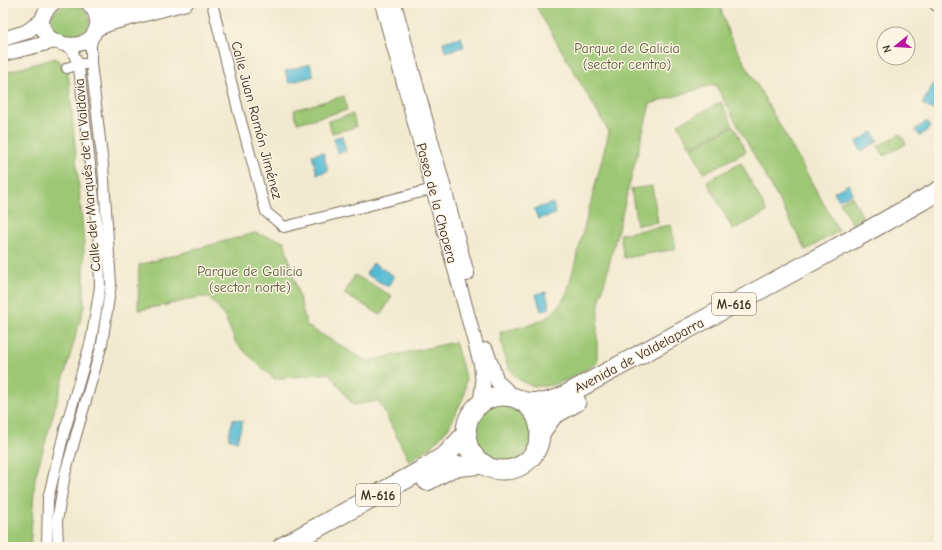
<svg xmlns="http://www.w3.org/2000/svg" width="942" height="550" font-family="'Comic Neue',sans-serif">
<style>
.green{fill:#9dc774;stroke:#6c7849}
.water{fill:#55bbd4;stroke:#487279}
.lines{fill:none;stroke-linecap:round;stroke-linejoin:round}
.street-casing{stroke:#7b6d5c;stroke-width:12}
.secondary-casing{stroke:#7b6d5c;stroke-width:16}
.highway-casing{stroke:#7b6d5c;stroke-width:21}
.street{stroke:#fff;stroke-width:10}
.secondary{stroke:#fff;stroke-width:14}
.highway{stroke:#fff;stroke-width:19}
.labels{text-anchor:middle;stroke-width:3;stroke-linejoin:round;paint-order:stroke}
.shield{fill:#fcf5e5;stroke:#75675a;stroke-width:1}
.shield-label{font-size:13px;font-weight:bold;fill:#3b2a1e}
.park-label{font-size:14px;fill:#585938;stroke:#fcf5e5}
.street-label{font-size:14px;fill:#3b2a1e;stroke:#fcf5e5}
</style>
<rect width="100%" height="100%" fill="#fcf5e5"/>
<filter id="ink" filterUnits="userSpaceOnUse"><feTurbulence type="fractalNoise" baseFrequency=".025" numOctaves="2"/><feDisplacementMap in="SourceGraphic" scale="8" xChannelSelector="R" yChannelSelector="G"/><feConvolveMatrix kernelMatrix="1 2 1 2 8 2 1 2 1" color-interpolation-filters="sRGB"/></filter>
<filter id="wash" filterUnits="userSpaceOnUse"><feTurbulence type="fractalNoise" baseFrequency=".012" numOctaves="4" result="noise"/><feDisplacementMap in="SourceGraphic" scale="16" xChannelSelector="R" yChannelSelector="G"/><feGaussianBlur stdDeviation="0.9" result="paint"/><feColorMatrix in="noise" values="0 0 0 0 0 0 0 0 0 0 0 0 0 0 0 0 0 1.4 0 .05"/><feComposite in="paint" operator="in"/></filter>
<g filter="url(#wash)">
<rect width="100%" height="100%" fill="#f2ead0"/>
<g class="green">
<path d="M534 3H719L729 35 839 231 806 250 715 84 650 104 599 304 597 331V363C575 375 550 394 525 383 518 380 513 374 509 368 503 357 502 344 500 332 534 323 552 325 568 290L609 132Z"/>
<path d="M69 4C73 5 77 5 81 7 89 11 93 23 85 30 63 51 31 13 69 4Z"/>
<polygon points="56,58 68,71 84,243 84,307 35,478 30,547 3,547 3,73"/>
<polygon points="344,96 347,110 297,123 294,110"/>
<polygon points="721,102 733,125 690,147 678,124"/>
<polygon points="353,114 356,127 332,133 328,121"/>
<polygon points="734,126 746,152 704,173 691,148"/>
<polygon points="900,134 906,144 884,156 878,146"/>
<polygon points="741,163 767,212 733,230 707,181"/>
<polygon points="652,186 658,222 637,225 631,189"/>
<polygon points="852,196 863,218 852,224 840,202"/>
<polygon points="671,225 676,249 624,258 620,234"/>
<polygon points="254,233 284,241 307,326 367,361 455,342 466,379 464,396 449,427 429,449 409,461 379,401 353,405 329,373 274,379 236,343 225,317 210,298 200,297 166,305 138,310 139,265"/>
<polygon points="355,275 392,296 381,315 344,294"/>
<circle cx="503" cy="433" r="30"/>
</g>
<g class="water">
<polygon points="461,37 464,47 445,52 443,42"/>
<polygon points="310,64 314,76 289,83 285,71"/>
<polygon points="934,83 939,86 939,103 935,111 922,104"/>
<polygon points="927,121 931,127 920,136 915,130"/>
<polygon points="873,132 878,141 861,151 856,142"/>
<polygon points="342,136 346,151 337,153 334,138"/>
<polygon points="323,152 328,171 317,174 312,155"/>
<polygon points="849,184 853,193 839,200 834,192"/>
<polygon points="553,203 556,214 538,219 534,209"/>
<polygon points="373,263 394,276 388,287 366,274"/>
<polygon points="546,292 550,308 541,311 536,294"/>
<polygon points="233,419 243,421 237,441 228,438"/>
</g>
</g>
<g filter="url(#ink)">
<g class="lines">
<defs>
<g id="street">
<polyline points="212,3 238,110 266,212 284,227 433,189"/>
<polyline points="67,68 79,64 85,64"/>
<polyline points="47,547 48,499 64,433 91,341 100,287 99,243 79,68 73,52 67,45"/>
<polyline points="58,547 57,521 65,474 102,344 111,284 103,165 91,63 91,45 94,34"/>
</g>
<g id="secondary">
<path d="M53 3C14 39 90 64 97 25 98 16 94 9 88 3"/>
<polyline points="382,3 481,364 483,385 480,404"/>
<polyline points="394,3 467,274"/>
<polyline points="936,3 939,5"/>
<polyline points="96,14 117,11 145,3"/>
<polyline points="96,29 111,23 186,3"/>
<polyline points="3,39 26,32 41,21"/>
<polyline points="3,54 55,41"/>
<polyline points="486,350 497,381 513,397"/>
</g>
<g id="highway">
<circle cx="503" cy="433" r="37"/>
<polyline points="524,402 544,403 560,398 866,232 939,191"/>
<polyline points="540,433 553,415 576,402"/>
<polyline points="427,481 453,467 484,464"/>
<polyline points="282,547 426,468 446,455 467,433"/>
</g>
</defs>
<use href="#street" class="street-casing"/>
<use href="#secondary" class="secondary-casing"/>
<use href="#highway" class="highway-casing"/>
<use href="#street" class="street"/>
<use href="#secondary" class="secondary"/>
<use href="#highway" class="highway"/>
</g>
</g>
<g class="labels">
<g class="shield">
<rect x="712" y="293" width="44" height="22" rx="3"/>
<rect x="356" y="484" width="44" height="22" rx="3"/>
</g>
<g class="shield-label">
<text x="734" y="309">M-616</text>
<text x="378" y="500">M-616</text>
</g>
<g class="park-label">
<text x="627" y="53">Parque de Galicia<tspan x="627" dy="16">(sector centro)</tspan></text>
<text x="250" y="276">Parque de Galicia<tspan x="250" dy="16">(sector norte)</tspan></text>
</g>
<g class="street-label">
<text transform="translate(257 120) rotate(75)" y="5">Calle Juan Ramón Jiménez</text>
<text transform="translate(87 175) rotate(-95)" y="5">Calle del Marqués de la Valdavia</text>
<text transform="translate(437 203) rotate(75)" y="5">Paseo de la Chopera</text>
<text transform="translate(639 355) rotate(-28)" y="5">Avenida de Valdelaparra</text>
</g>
</g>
<rect width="942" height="550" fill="none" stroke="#fcf5e5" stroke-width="16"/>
<g transform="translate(896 46) rotate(252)"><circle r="19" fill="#fcf5e5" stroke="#afa495"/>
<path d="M0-3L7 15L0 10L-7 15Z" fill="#b5179e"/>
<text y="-6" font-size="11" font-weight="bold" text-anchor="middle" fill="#3b2a1e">N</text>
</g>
</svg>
